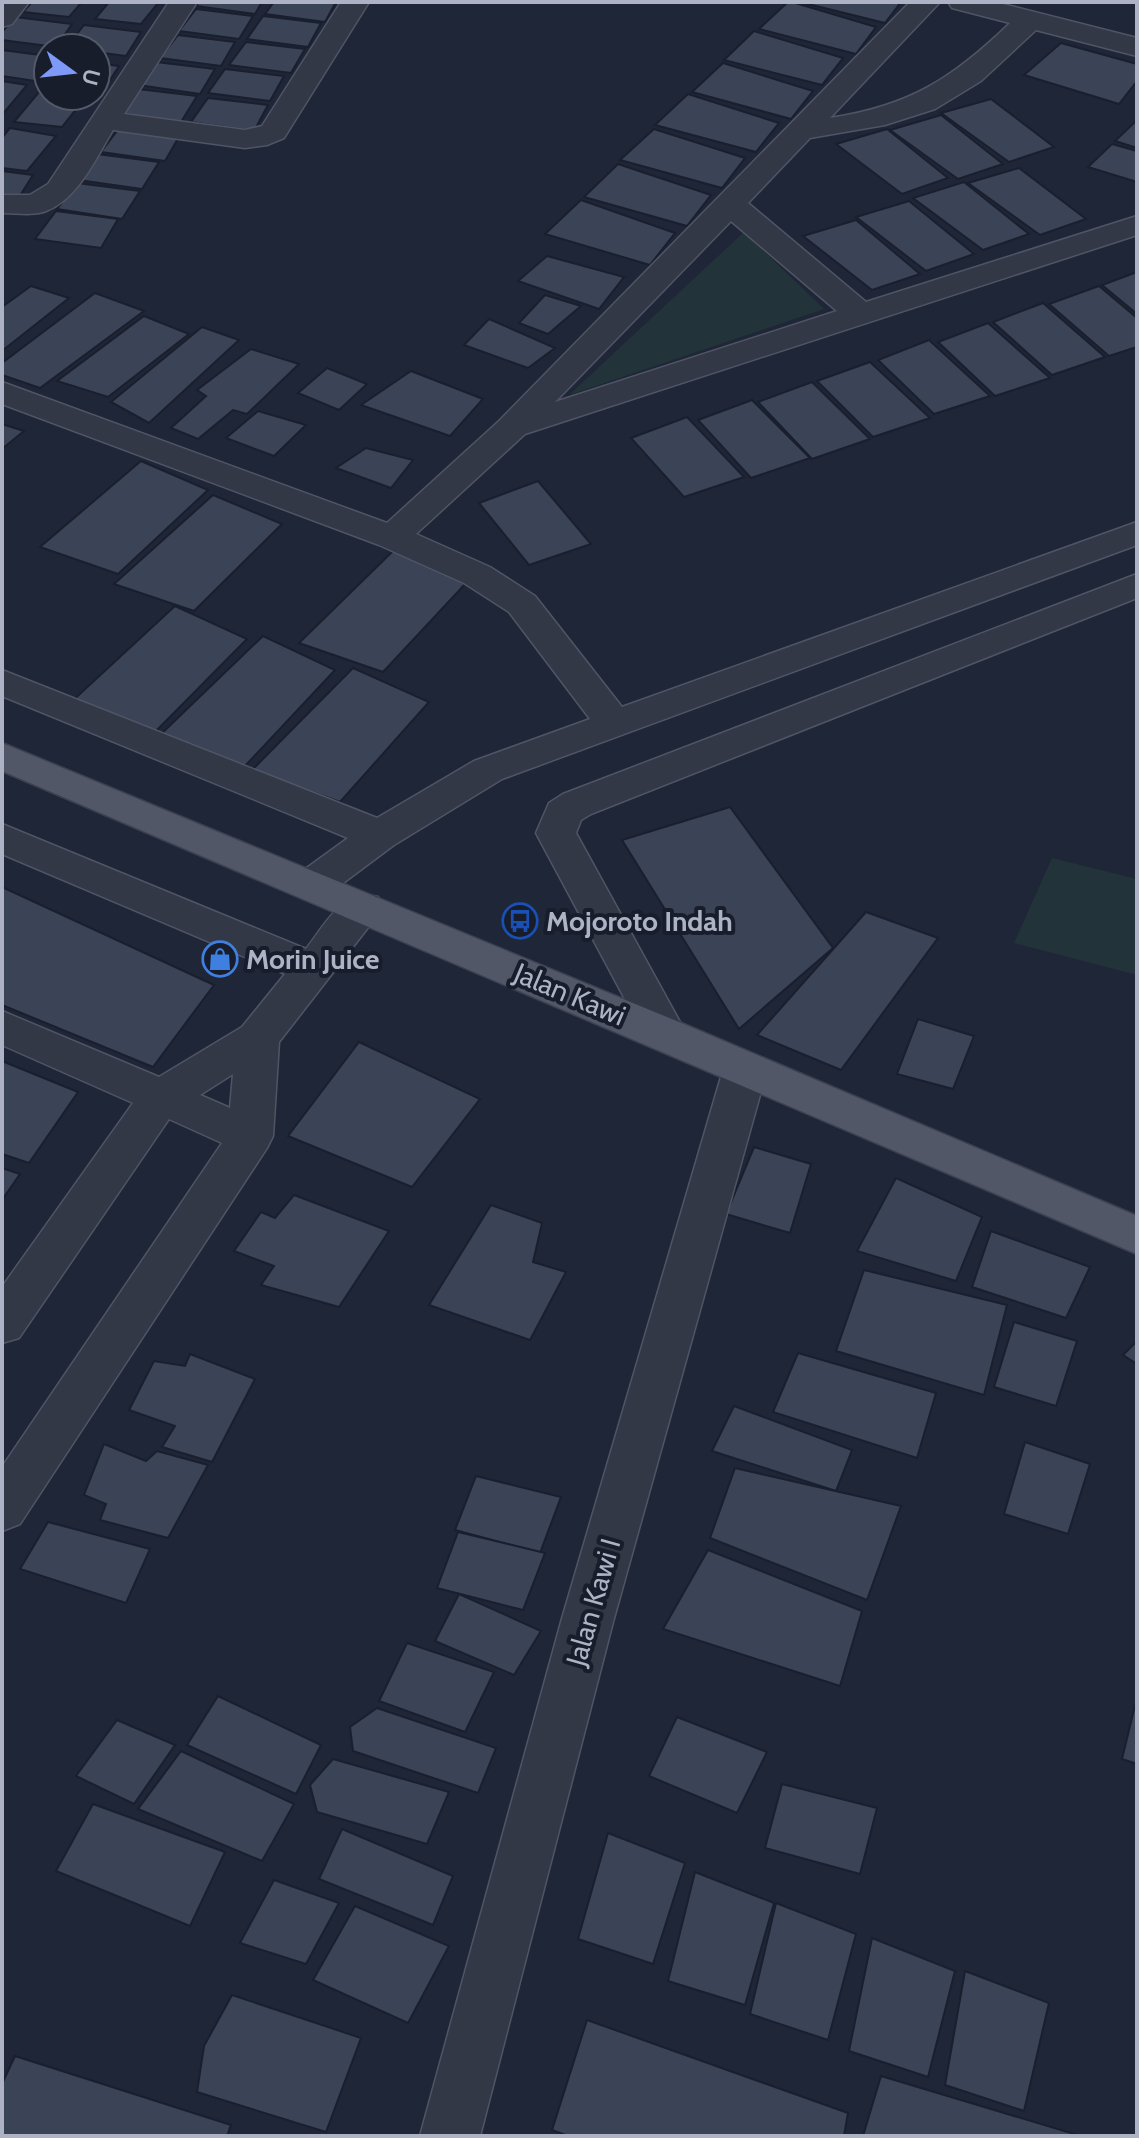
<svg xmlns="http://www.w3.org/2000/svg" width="1139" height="2138" font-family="Cabin,sans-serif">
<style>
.green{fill:#223339}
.building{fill:#3b4357;stroke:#1a1f2e;stroke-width:2}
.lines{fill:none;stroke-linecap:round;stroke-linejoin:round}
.minor-casing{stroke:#505565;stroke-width:3}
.major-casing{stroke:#3c4151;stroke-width:3}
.minor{fill:#333847;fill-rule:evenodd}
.major{fill:#515767;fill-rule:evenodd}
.labels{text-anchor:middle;stroke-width:8;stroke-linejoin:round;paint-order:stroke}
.poi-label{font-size:28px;font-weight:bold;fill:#adb2c4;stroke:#181d2b;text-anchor:start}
.street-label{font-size:28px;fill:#adb2c4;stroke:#181d2b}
</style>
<rect width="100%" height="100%" fill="#1f2637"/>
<g class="green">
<polygon points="744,232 824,309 569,395"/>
<polygon points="1052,858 1137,879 1137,975 1014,943"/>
</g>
<g class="building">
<polygon points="32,2 82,2 69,17 23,12"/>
<polygon points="109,2 159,2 141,24 95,19"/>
<polygon points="199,2 262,2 255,14 196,6"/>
<polygon points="274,2 336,2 325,22 265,14"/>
<polygon points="788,2 792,2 876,27 856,54 759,29"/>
<polygon points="800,2 901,2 885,23"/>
<polygon points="196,9 253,16 239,39 179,31"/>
<polygon points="263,16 321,23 308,47 247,39"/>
<polygon points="15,17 72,24 56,47 2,40 2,32"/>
<polygon points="84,25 141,32 126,56 96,52 96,48 66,48"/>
<polygon points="754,31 843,58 822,85 724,60"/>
<polygon points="178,35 235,42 221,66 160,58"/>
<polygon points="246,42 305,49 291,73 229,65"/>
<polygon points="1061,43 1137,64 1137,81 1119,104 1024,75"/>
<polygon points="2,50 48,56 48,62 35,81 2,76"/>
<polygon points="156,62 215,69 200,94 138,85"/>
<polygon points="96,63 119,66 103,91 96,90"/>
<polygon points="723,63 813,91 791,119 692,92"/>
<polygon points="225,69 284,76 270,101 208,93"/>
<polygon points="2,81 27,85 2,115"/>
<polygon points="44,86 48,86 48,96 87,96 62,127 14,122"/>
<polygon points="138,89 197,96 181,122 119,113"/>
<polygon points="688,94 779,123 756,152 655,125"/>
<polygon points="208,98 268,105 254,131 191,122"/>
<polygon points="991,99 1054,147 1009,162 941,113"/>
<polygon points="941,115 1003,164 958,179 890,130"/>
<polygon points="1137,120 1137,148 1115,141"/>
<polygon points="120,127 180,135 165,161 101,152"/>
<polygon points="10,128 56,136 27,171 2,168 2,138"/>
<polygon points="654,129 745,158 722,188 620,160"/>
<polygon points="887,129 948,178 902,194 836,144"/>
<polygon points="1112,144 1137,151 1137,182 1088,167"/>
<polygon points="97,154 159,162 142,189 78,180"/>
<polygon points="618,164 711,195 687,226 584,197"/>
<polygon points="1019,168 1086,219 1040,235 968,183"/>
<polygon points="2,171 33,175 16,202 2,200"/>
<polygon points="964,182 1029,234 983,250 913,198"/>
<polygon points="77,183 140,191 122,219 57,209"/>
<polygon points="581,200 675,233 650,265 545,234"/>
<polygon points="909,201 974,254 926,271 856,217"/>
<polygon points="56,211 118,219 101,248 35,239"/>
<polygon points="856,220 920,274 872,290 803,236"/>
<polygon points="547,256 624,277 599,309 518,281"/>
<polygon points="1137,272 1137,314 1102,285"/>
<polygon points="31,286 69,298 2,351 2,307"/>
<polygon points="1099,286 1137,318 1137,347 1109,356 1049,304"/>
<polygon points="95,293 144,311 40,388 2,375 2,363"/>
<polygon points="545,295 581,306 548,334 519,323"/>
<polygon points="1043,303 1105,357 1052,375 993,322"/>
<polygon points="144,316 189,334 108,397 57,381"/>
<polygon points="489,319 555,348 528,368 464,345"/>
<polygon points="988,323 1050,378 995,396 938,342"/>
<polygon points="202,327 239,340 149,423 111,402"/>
<polygon points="929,340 990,396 934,414 878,360"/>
<polygon points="251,349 299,364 247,414 233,410 198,439 171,428 206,396 197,390"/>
<polygon points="870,362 930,418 873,437 817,381"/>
<polygon points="327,368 367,384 339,410 298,393"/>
<polygon points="411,371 483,399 450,436 361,405"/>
<polygon points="812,382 870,439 812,459 758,402"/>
<polygon points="752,400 810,458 751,478 698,420"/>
<polygon points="258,411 306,425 274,456 226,438"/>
<polygon points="687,417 744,477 684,497 631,438"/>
<polygon points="2,424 24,431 2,449"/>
<polygon points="366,448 413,460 391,488 336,468"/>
<polygon points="141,461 208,490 118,574 40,547"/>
<polygon points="538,481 591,544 529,565 479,503"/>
<polygon points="213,495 282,524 194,611 114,584"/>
<polygon points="394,550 467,582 383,672 299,643"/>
<polygon points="175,606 247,639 153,734 69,704"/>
<polygon points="263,636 335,670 244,767 159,736"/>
<polygon points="353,668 429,702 340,802 252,770"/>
<polygon points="730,807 833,948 739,1029 622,840"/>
<polygon points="2,887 214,985 153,1067 2,1005"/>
<polygon points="866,912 938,938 841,1070 757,1035"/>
<polygon points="918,1019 974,1036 953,1089 897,1074"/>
<polygon points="359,1042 480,1099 412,1187 288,1136"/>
<polygon points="2,1061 78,1092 29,1163 2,1154"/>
<polygon points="754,1147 811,1164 790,1233 726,1214"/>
<polygon points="2,1168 20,1174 2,1200"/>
<polygon points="896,1178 982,1217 956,1281 857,1251"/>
<polygon points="294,1195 389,1231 339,1307 261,1285 274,1266 234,1251 261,1212 275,1218"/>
<polygon points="491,1205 542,1223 533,1262 566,1272 530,1340 429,1305"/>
<polygon points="991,1231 1090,1267 1066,1318 972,1287"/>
<polygon points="864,1270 1007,1305 984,1395 836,1351"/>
<polygon points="1014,1322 1077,1341 1056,1406 994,1387"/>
<polygon points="1137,1341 1137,1364 1123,1355"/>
<polygon points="798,1353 936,1393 917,1458 773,1412"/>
<polygon points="190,1354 255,1379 212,1462 162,1447 175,1426 129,1410 154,1361 185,1366"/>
<polygon points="734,1406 852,1450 836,1491 712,1451"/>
<polygon points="1025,1442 1090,1464 1068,1534 1004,1514"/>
<polygon points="104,1444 146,1461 157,1451 208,1465 168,1538 100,1520 106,1504 84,1495"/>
<polygon points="735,1468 901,1506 867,1600 710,1538"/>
<polygon points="476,1476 561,1497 540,1553 455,1530"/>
<polygon points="48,1522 150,1549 126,1603 20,1569"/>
<polygon points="458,1532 545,1553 523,1610 437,1588"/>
<polygon points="708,1550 862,1611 840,1686 663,1629"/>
<polygon points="459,1594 541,1631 514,1675 435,1641"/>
<polygon points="407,1643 494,1672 465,1732 379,1701"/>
<polygon points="218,1696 321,1745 296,1794 187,1745"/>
<polygon points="1137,1697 1137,1764 1122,1759"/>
<polygon points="377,1708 496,1748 478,1793 353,1751 350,1727"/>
<polygon points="677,1717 767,1752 737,1813 649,1776"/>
<polygon points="117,1720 175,1745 134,1804 76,1776"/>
<polygon points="181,1751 294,1804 262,1861 138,1809"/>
<polygon points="333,1759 449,1792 427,1844 317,1812 310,1785"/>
<polygon points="782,1784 877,1808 860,1874 765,1848"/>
<polygon points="93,1804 225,1852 190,1926 56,1871"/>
<polygon points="342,1829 453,1876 433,1925 319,1879"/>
<polygon points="608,1833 685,1863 653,1964 578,1939"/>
<polygon points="695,1872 774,1903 745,2005 668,1981"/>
<polygon points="274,1880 339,1903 306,1964 240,1943"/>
<polygon points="776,1903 856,1934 828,2040 750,2014"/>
<polygon points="355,1906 449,1946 408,2023 313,1980"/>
<polygon points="872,1938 955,1971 928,2077 849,2051"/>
<polygon points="965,1971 1049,2003 1024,2111 945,2085"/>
<polygon points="232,1995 361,2038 326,2132 197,2092 204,2046"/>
<polygon points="587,2020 848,2113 844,2136 568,2136 552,2130"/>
<polygon points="15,2056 231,2125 227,2136 2,2136 2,2084"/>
<polygon points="881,2076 1081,2136 863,2136"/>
</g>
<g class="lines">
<defs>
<g id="minor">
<polygon points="2,2 29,2 12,24 2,27"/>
<path d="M169 2H197L124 114 245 130 262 126 341 2H369L284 138 267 145 245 148 113 130C96 158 78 199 46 211 33 216 16 213 2 213V195H30L48 184Z"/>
<path d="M910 2H940L830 118C910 106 953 78 1010 23L952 8 948 2H995L1137 38V56L1036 30 981 81 935 109 885 125 810 138 748 203 866 302 1137 216V235L525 434 416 534 490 567 535 596 622 707 1137 522V545L502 779 394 845 327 895 312 899 297 895 291 885 297 875 348 838 2 696V670L377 818 474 761 590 719 509 612 464 583 379 545 2 404V382L387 523 499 421ZM731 221 837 311 555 402Z"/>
<polygon points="1137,574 1137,598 591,814 581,820 576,833 686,1033 679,1044 664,1049 649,1044 536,833 549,803 563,794"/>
<path d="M2 824 306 949C325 925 343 887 378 897L384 907 279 1042 273 1136 267 1148 20 1524 2 1531V1467L222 1143 169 1119 19 1338 2 1343V1287L133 1103 2 1045V1011L159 1077 242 1027 285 974 2 854ZM233 1074 230 1108 200 1095Z"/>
<polygon points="745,1054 761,1058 767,1070 613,1622 480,2136 420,2136 561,1622 723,1070 729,1058"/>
</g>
<polygon id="major" points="2,743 679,1022 1137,1216 1137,1254 2,771"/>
</defs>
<use href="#minor" class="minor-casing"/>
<use href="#major" class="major-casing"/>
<use href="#minor" class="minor"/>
<use href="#major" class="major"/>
</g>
<defs>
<symbol id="bus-ring" viewBox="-11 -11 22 22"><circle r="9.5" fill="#181d2b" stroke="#1a4fb4" stroke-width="1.5"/><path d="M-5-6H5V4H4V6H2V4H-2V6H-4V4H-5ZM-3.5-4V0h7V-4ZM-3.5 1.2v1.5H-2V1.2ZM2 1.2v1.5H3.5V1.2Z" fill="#1a4fb4"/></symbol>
<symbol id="shop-ring" viewBox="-11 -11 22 22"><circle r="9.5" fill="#181d2b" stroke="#3f7fe0" stroke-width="1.5"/><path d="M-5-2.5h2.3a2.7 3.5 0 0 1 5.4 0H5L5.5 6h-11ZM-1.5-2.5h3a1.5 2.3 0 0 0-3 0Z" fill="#3f7fe0"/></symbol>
</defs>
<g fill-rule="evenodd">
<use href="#bus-ring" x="500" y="901" width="40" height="40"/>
<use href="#shop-ring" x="200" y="939" width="40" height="40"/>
</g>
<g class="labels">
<g class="poi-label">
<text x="546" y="931">Mojoroto Indah</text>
<text x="246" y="969">Morin Juice</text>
</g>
<g class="street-label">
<text transform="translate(570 994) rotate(23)" y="10">Jalan Kawi</text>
<text transform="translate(593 1602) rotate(-74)" y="10">Jalan Kawi I</text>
</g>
</g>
<rect width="1139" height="2138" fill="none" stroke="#adb2c4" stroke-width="8"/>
<g transform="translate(72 72) rotate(105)"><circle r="38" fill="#181d2b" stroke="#545968" stroke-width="2"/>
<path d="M0-6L14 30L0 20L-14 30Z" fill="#7e99f8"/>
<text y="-12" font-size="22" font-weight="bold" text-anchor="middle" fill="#adb2c4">U</text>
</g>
</svg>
